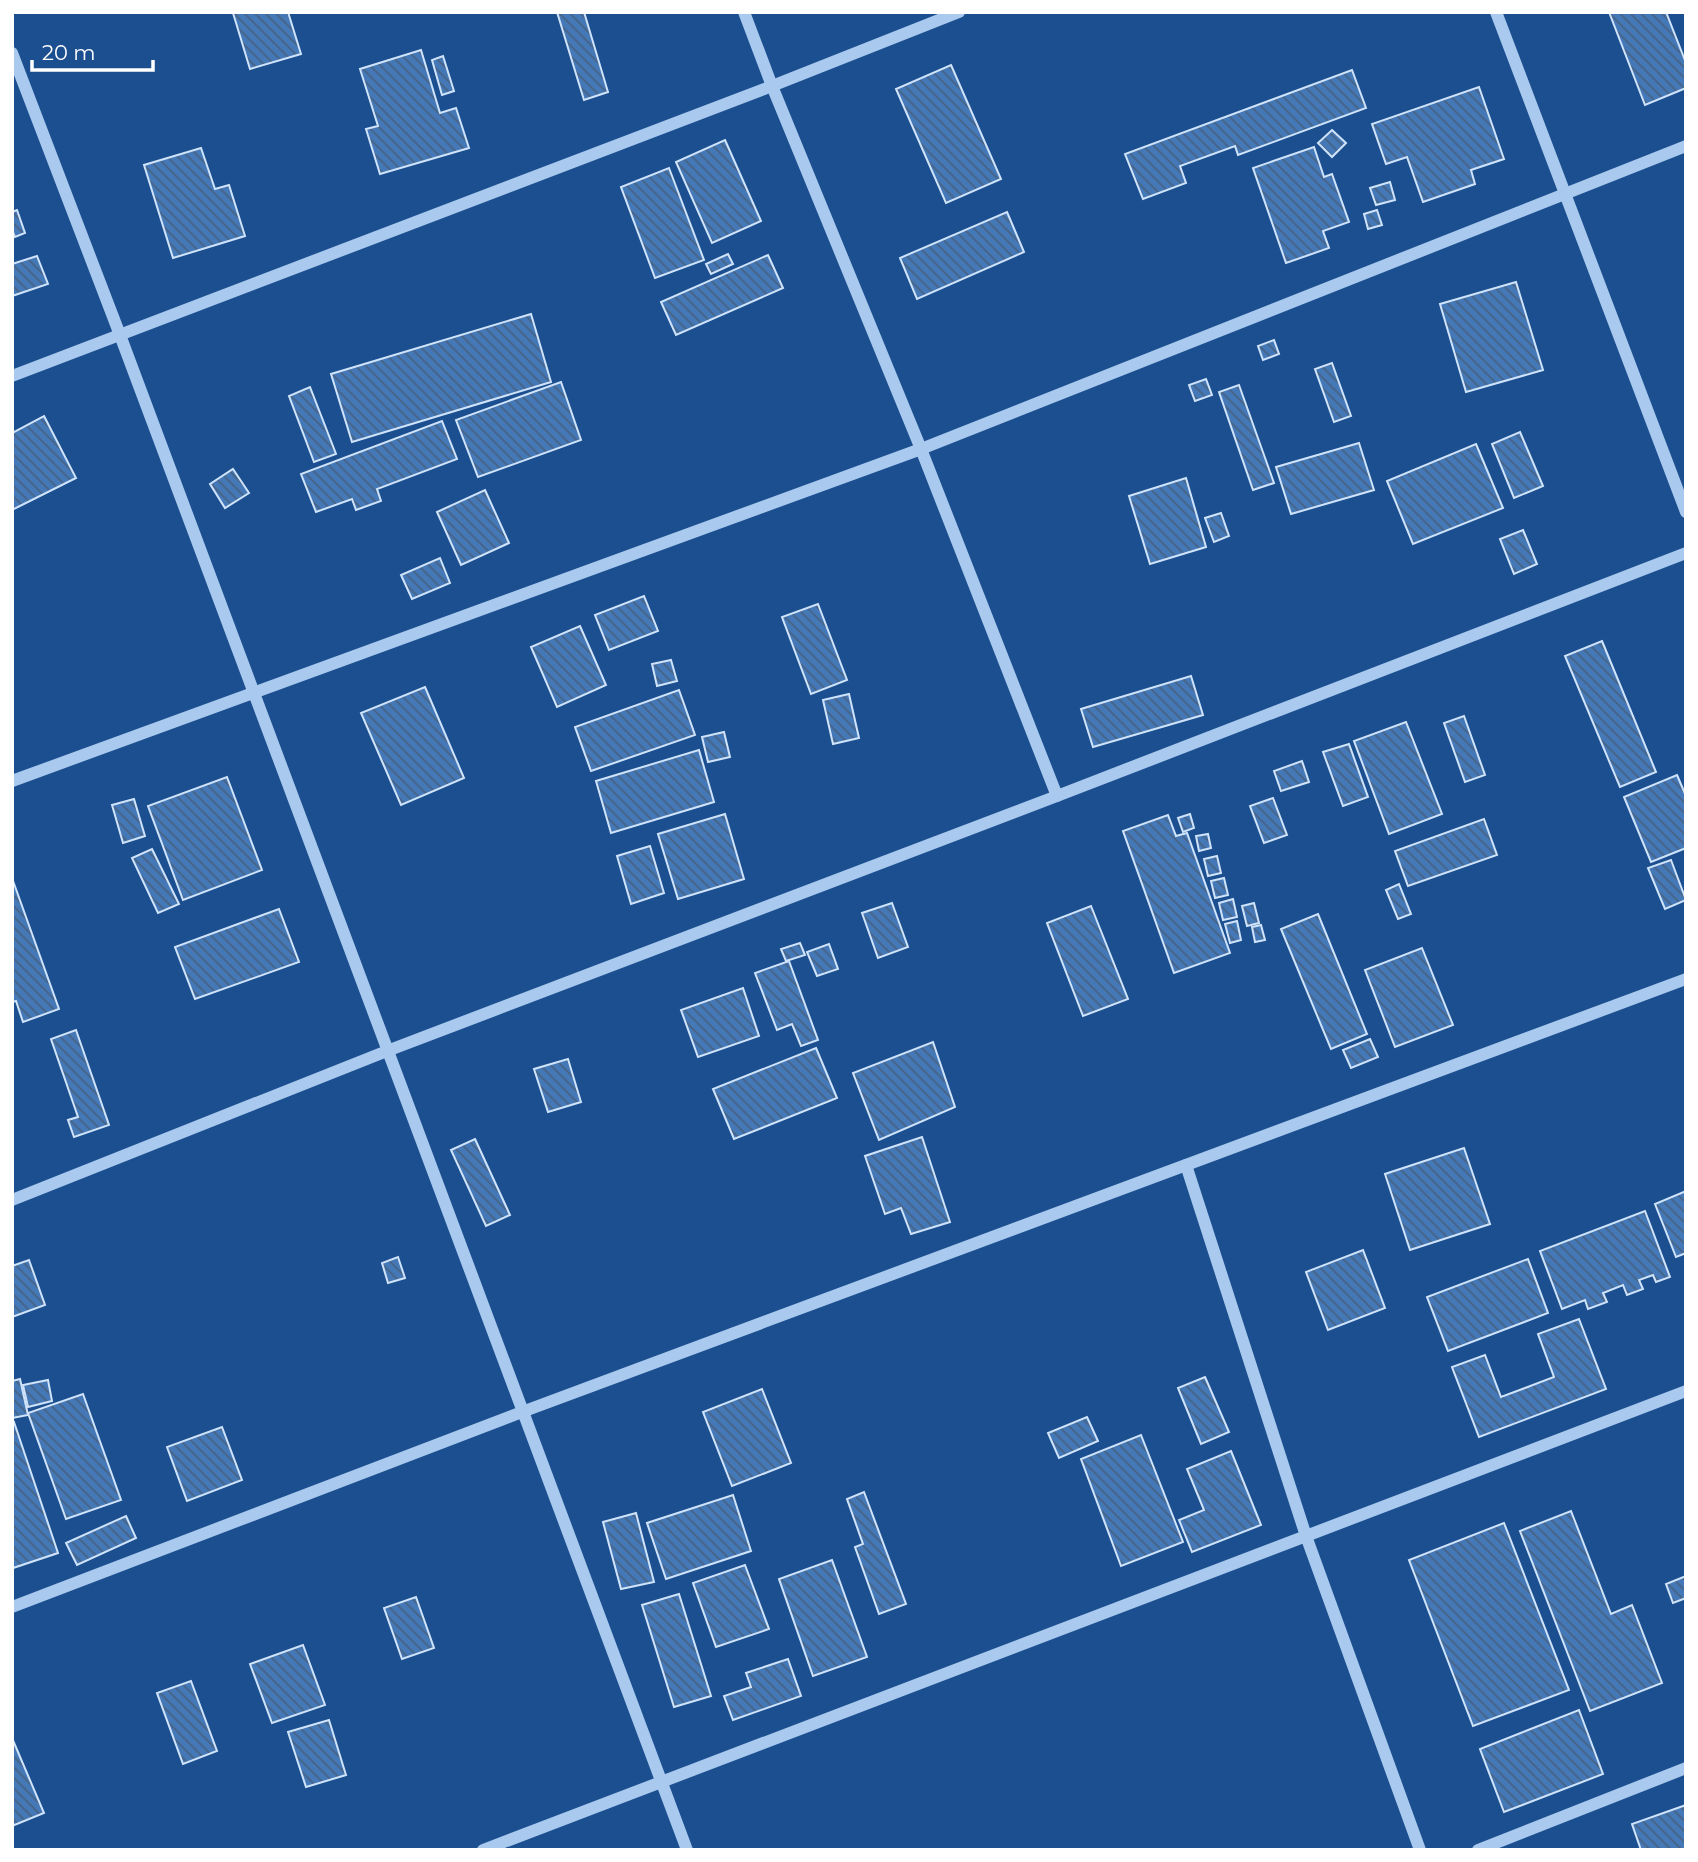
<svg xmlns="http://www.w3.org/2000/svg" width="1698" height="1862" font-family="Montserrat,sans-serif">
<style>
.building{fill:url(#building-back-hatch);stroke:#cfe3fa;stroke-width:2}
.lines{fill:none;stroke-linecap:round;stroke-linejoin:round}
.minor{stroke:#a9c9ee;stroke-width:12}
</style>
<defs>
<pattern id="building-back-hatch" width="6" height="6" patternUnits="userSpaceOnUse" patternTransform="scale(1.75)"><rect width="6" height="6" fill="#4478b7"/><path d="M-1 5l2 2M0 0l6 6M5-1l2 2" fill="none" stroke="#486282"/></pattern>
</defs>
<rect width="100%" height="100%" fill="#1b4f8f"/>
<g class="building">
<polygon points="236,12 288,12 301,54 250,69 233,13"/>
<polygon points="557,12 584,12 608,92 584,100"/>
<polygon points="1609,12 1666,12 1686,63 1686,88 1645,105"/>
<polygon points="421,50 440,113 456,108 469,148 380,174 366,129 378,126 360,69"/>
<polygon points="443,56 454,91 442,95 432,60"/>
<polygon points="951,65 1001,179 946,203 896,89"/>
<polygon points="1352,70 1366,108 1238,155 1235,146 1180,166 1186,183 1143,199 1125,154"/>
<polygon points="1479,87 1504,159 1471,170 1475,184 1423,202 1407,157 1386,164 1372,124"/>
<polygon points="1332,130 1346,143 1332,157 1318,143"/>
<polygon points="725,140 761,221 712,243 676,162"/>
<polygon points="1314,147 1324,177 1332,174 1349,222 1323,231 1329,248 1286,263 1253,168"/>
<polygon points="201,148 215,189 229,185 245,236 173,258 144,165"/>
<polygon points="669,168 704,260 655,278 621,187"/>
<polygon points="1390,182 1395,200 1376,205 1370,188"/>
<polygon points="17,210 25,233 15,237 12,230 12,212"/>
<polygon points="1377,210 1382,225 1368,229 1364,214"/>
<polygon points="1007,212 1024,252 917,299 900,258"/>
<polygon points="728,254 733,264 711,274 706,264"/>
<polygon points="768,255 783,288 676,335 661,302"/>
<polygon points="37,256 48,284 12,296 12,264"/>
<polygon points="1516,282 1543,370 1466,392 1440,304"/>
<polygon points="531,314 551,382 352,442 331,374"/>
<polygon points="1274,340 1279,354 1263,360 1258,346"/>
<polygon points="1332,363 1351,416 1334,422 1315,369"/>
<polygon points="1206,379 1212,395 1195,401 1189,385"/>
<polygon points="561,382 581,440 478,477 456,420"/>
<polygon points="1239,385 1274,483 1253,490 1219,392"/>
<polygon points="310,387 336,454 314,462 289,396"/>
<polygon points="44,416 76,478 12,510 12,433"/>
<polygon points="442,421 457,459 377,489 381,501 356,510 352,499 316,512 301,474"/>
<polygon points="1520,432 1543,486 1514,498 1492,444"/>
<polygon points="1359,443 1374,490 1291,514 1276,467"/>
<polygon points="1476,444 1503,508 1413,544 1387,481"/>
<polygon points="233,469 249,493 225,508 210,484"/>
<polygon points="1186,478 1206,547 1150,564 1129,496"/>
<polygon points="485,490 509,543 461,565 437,512"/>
<polygon points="1221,513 1229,536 1214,542 1205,518"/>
<polygon points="1523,530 1537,564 1514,574 1500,539"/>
<polygon points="440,558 450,583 412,599 401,575"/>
<polygon points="644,596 658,631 609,650 595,615"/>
<polygon points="818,604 847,680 811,694 782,617"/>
<polygon points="580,626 606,685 557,707 531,647"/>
<polygon points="1602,641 1656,772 1620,787 1565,656"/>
<polygon points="671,660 677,681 657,686 652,664"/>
<polygon points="1191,676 1203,715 1093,747 1081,709"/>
<polygon points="425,687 464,778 401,805 361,713"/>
<polygon points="679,690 695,735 591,771 575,727"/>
<polygon points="849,694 859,738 833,744 823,700"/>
<polygon points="1464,716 1485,775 1465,782 1444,723"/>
<polygon points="1406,722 1442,814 1389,834 1354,741"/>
<polygon points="724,732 730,757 708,762 702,737"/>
<polygon points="1349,744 1368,797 1343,806 1323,752"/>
<polygon points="699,750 714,802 611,833 596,781"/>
<polygon points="1302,761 1309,782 1281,791 1274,771"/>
<polygon points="1677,775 1686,796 1686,848 1651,862 1624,797"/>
<polygon points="227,777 262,870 183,900 148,806"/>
<polygon points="1273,798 1287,835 1264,843 1250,806"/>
<polygon points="134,799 145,836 123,843 112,805"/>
<polygon points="725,814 744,879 678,899 658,834"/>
<polygon points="1190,814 1194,828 1183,832 1178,818"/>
<polygon points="1168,815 1176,836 1187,833 1230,953 1174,973 1123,831"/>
<polygon points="1484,819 1497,855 1408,886 1395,851"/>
<polygon points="1208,834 1211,848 1199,851 1196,836"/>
<polygon points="650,846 664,893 631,904 617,856"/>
<polygon points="152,849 179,904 158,913 132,858"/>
<polygon points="1217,856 1221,873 1208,876 1204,859"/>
<polygon points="1671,860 1686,900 1665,909 1648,868"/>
<polygon points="12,878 59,1009 23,1022 16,1001 12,1002"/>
<polygon points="1224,878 1228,895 1215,898 1211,881"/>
<polygon points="1399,884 1411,914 1398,919 1386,890"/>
<polygon points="1233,899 1237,917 1223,920 1219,903"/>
<polygon points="892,903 908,947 878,958 862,913"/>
<polygon points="1254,903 1259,923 1247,926 1242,906"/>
<polygon points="1091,906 1128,999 1083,1016 1047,923"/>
<polygon points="279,909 299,962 195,999 175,947"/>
<polygon points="1318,914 1367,1034 1331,1049 1281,929"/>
<polygon points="1237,921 1241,940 1230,943 1225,924"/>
<polygon points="1261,925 1265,940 1255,942 1252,927"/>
<polygon points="800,943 805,955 786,961 781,949"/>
<polygon points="829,944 838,969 817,976 807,952"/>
<polygon points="1422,948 1453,1025 1395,1047 1365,970"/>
<polygon points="789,961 818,1040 801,1046 792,1024 777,1030 755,973"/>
<polygon points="743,988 759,1036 698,1057 681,1010"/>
<polygon points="76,1030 109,1125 74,1137 68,1120 78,1117 51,1039"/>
<polygon points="1370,1039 1378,1057 1351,1068 1343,1050"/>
<polygon points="933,1042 955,1107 879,1140 853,1073"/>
<polygon points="816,1048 837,1098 734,1139 713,1089"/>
<polygon points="568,1059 581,1102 548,1112 534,1069"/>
<polygon points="922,1137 950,1222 911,1234 901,1208 885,1214 865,1156"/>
<polygon points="475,1139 510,1215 486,1226 451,1150"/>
<polygon points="1464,1148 1490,1224 1410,1250 1385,1174"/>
<polygon points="1686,1191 1686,1253 1676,1257 1655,1204"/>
<polygon points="1645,1211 1670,1277 1656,1282 1653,1275 1639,1280 1643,1289 1627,1295 1623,1285 1603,1293 1607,1302 1588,1309 1585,1300 1562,1309 1540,1251"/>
<polygon points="1363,1250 1385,1308 1328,1330 1306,1272"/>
<polygon points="398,1257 405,1278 388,1283 382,1263"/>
<polygon points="1528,1259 1548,1313 1448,1351 1427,1297"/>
<polygon points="29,1260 45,1305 12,1317 12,1266"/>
<polygon points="1579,1319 1606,1389 1479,1437 1452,1367 1485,1355 1501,1397 1554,1377 1538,1334"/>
<polygon points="1205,1377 1229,1432 1201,1444 1178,1388"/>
<polygon points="20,1379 28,1415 12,1418 12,1381"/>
<polygon points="48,1380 52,1401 28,1407 23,1385"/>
<polygon points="762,1389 791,1463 732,1486 703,1412"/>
<polygon points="83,1394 121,1500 66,1519 28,1413"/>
<polygon points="1087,1417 1098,1441 1059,1458 1048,1433"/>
<polygon points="14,1422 58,1553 13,1568 12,1423"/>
<polygon points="222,1427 242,1480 187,1501 167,1447"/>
<polygon points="1141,1435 1183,1542 1121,1566 1081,1459"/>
<polygon points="1231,1451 1261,1525 1192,1552 1179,1520 1204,1510 1187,1469"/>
<polygon points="864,1492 906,1604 879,1614 855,1547 863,1544 847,1499"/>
<polygon points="733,1495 751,1551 666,1579 647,1523"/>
<polygon points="1571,1511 1611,1614 1632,1605 1662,1683 1590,1711 1520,1531"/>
<polygon points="636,1513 654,1582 621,1589 603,1522"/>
<polygon points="126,1516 136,1538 77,1565 66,1543"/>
<polygon points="1504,1523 1569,1690 1473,1726 1409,1560"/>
<polygon points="832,1560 867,1657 813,1676 779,1579"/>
<polygon points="745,1565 769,1629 716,1647 693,1583"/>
<polygon points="1686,1576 1686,1598 1673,1603 1666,1584"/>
<polygon points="679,1594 711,1696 674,1707 642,1605"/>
<polygon points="416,1597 434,1648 402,1659 384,1608"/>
<polygon points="303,1645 325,1705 272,1723 250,1664"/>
<polygon points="788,1659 801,1696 733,1720 724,1696 751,1687 746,1673"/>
<polygon points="191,1681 217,1751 183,1764 157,1693"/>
<polygon points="1579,1710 1603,1774 1504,1812 1480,1749"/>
<polygon points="329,1720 346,1775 306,1787 288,1732"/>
<polygon points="12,1738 44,1813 12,1826"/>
<polygon points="1686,1805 1686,1850 1641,1850 1632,1824"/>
</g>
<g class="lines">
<g class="minor">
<polyline points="744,12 772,86 921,449 1057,796"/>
<polyline points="1496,12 1686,512"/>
<polyline points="12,53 120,335 687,1850"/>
<polyline points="12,376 772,86 959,12"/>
<polyline points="12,781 921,449 1686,146"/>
<polyline points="1186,1165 1306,1536 1420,1850"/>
<polyline points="12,1200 387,1051 1057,796 1686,553"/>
<polyline points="12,1607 522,1412 1686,979"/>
<polyline points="483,1850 1686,1391"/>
<polyline points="1478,1850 1686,1768"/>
</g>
</g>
<rect width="1698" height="1862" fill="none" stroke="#ffffff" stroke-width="28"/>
<path d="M32 60v10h121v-10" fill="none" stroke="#ffffff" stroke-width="3.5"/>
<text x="42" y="60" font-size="21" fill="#ffffff" stroke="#1b4f8f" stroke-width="5" paint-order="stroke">20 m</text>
</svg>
